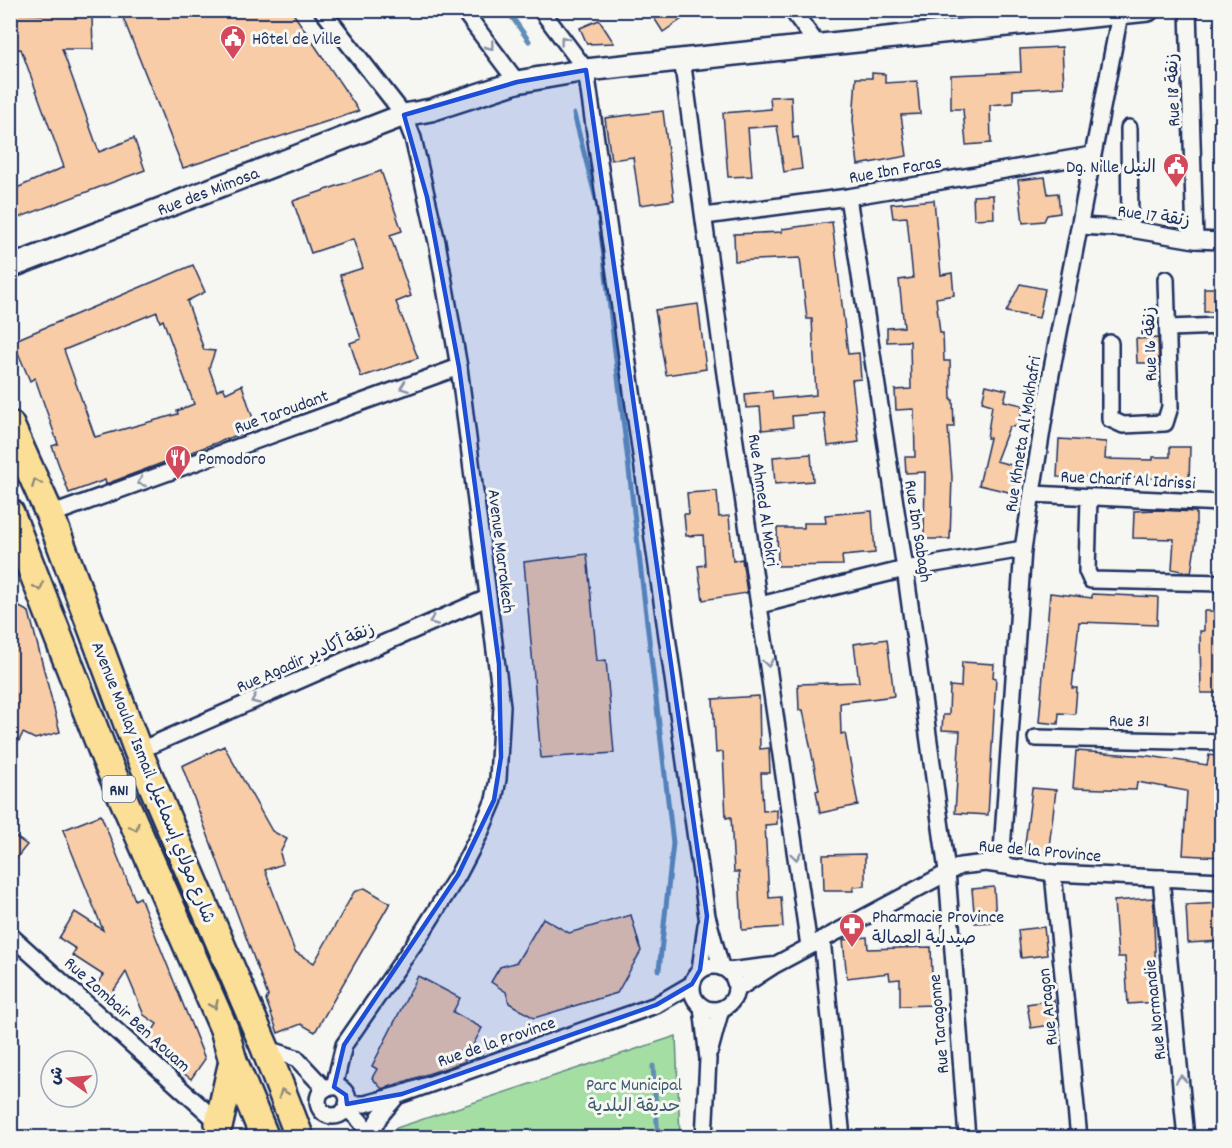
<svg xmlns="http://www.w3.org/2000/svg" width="1232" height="1148" font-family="Dekko,'Playpen Sans Arabic',sans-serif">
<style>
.green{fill:#a5dea3;stroke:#608680;stroke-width:1.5}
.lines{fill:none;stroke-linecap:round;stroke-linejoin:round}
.stream{stroke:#608eb5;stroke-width:5}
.building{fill:#f8cca7;stroke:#1b2f5e;stroke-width:1.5;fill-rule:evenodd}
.street-casing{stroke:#1b2f5e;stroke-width:20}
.secondary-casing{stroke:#1b2f5e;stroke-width:26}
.highway-casing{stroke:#1b2f5e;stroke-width:32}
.street{stroke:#f6f6f2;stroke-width:15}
.secondary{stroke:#f6f6f2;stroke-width:21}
.highway{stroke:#fbdf96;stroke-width:27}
.oneway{stroke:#8892a8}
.oneway2{stroke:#8b877a}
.marked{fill:#1d4ed8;fill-opacity:0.2;stroke:#1d4ed8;stroke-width:4.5;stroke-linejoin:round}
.labels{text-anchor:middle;stroke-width:6;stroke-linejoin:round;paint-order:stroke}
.shield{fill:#f6f6f2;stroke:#5d6b8a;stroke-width:1.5}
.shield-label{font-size:16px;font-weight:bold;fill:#1b2f5e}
.poi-label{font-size:18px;fill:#1b2f5e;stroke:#f6f6f2;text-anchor:start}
.street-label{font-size:18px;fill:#1b2f5e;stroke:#f6f6f2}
.park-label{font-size:18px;fill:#3e5b6f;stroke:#f6f6f2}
</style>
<rect width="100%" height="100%" fill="#f6f6f2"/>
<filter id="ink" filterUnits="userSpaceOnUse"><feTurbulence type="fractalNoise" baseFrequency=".0167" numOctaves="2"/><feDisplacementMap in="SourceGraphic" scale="12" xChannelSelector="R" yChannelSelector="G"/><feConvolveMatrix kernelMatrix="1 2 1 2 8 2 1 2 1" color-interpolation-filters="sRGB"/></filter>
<g filter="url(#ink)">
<polygon class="green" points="676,1036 680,1137 392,1137 396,1128"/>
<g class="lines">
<g class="stream">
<polyline points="507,10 529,41"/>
<polyline points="574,114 598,207 673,843 659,970"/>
<polyline points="653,1066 658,1138"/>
</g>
</g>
<g class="building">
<polygon points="120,10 291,10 359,111 183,168"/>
<polygon points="649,10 695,10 663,32"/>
<polygon points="10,13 92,17 93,49 62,49 99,152 134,138 145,170 10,221 10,191 64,167 21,49 10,50"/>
<polygon points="599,20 614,43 587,44 580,28"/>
<polygon points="1062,47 1064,87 1013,90 1013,103 990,105 991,143 966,145 963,109 951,109 951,75 1021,72 1020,49"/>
<polygon points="872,73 885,74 885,83 917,81 920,114 901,115 907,156 858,165 853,121 856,78 872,78"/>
<polygon points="791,96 793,138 798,137 802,169 784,172 777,126 748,128 752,176 728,177 723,113 771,109 770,97"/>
<polygon points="663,111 674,200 640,205 633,157 611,160 605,118"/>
<polygon points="381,171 402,231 390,235 411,296 396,302 418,358 361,377 350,343 361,339 340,275 363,268 353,239 311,253 293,201"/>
<polygon points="1045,177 1048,194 1058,193 1060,213 1047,215 1044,221 1023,223 1018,180"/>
<polygon points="993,195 994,218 974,219 973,196"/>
<polygon points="934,200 941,275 952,273 954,295 936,298 940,333 943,333 944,361 950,361 951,400 953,400 954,427 948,427 952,477 950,539 924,539 925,472 906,473 905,457 915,457 914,409 896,410 895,390 911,389 910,341 887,342 887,328 904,327 899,280 913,278 907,217 893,218 891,204"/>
<polygon points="832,222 848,354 859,353 861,379 852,380 859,442 828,446 824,413 792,416 793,427 762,430 760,407 746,408 745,394 772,391 773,399 816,395 812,319 807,319 800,258 735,261 734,234 782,232 782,229"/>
<path d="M193 265 205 292 187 301 204 350 215 351 209 368 217 391 223 387 226 393 242 385 256 428 106 484 105 480 69 493 52 446 58 444 35 378 30 381 13 341ZM157 312 160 322 163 320 194 404 177 411 178 414 95 437 64 350Z"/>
<polygon points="1020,284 1045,289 1039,318 1006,312"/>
<rect x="1204" y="288" width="17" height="24"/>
<polygon points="698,304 706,369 666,375 655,310"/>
<polygon points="1158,338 1159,363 1137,363 1136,339"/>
<polygon points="986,385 1007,390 1004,401 1022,405 1020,426 1009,427 996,461 1019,467 1013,493 979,485 990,438 987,438 992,405 982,402"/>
<polygon points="1059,439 1106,442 1105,459 1153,460 1153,457 1170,457 1170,447 1190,447 1189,482 1169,481 1169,478 1057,477"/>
<polygon points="811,454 813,481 775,484 773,457"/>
<polygon points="717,491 719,517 729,516 733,561 742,559 747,593 703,600 698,566 705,565 703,535 686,536 684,514 689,514 687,493"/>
<polygon points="1156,510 1196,512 1196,540 1191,573 1172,569 1174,539 1133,538 1134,511"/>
<polygon points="872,511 875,553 842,556 843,565 778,566 777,528 804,528 804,523 826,523 825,515"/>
<polygon points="587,554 597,661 606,660 614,753 541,758 524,562"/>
<polygon points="1050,593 1092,598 1092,594 1158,597 1157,625 1079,622 1072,688 1077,688 1075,714 1059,713 1058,724 1039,722"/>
<polygon points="10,602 29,612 60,732 35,739 23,733 10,758"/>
<polygon points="1204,611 1221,611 1221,693 1201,693 1200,631 1204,631"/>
<polygon points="887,639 894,696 840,703 841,734 845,733 858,805 820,813 816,791 819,790 803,710 799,710 798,684 859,682 854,644"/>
<polygon points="962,662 994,664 993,677 996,678 988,815 955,813 960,731 942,730 943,715 949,715 950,686 961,687"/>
<polygon points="759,696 760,749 769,748 770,773 761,773 763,811 777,810 777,824 765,825 769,898 781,897 783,927 742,930 739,872 734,872 731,817 726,818 723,752 716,753 713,699"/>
<polygon points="224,746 272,831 287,839 280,853 283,864 265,870 295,952 314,963 354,892 365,888 390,903 315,1032 301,1024 278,1033 266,1000 268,996 182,766"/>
<polygon points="1076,751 1149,756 1207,765 1209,755 1221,757 1221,857 1183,855 1187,791 1137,782 1136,790 1073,788"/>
<polygon points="1032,788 1056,790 1048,855 1024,852"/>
<polygon points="101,815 135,900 140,897 205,1059 191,1079 154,1051 148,1038 157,1024 144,1015 126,972 108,999 93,990 103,975 72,955 76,949 59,938 75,912 103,930 63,830"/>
<polygon points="10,833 27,845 10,866"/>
<polygon points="865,854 865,886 853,887 853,891 824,891 823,855"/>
<polygon points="994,887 996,922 975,923 972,889"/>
<polygon points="1153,898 1157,1002 1128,1004 1125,957 1118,957 1114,901"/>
<polygon points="1221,903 1221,941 1188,943 1186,905"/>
<polygon points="631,915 641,951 617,993 534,1018 509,1003 506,992 491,982 500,967 517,962 543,918 569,933"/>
<polygon points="1044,927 1047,955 1021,958 1018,930"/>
<polygon points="867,937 868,949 931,947 933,1005 900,1006 900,979 890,980 889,973 847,978 843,940"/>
<polygon points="418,976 460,998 453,1012 482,1028 464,1062 382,1089 372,1078 377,1069 372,1066"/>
<polygon points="1054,1000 1057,1024 1031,1028 1027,1004"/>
</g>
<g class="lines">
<defs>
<g id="street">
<polyline points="322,10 404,115 413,138 437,242 459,367 502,706 498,779 494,800 480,833 458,875 423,931 344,1045 334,1087"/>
<polyline points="463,10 517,82"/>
<polyline points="541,10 586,70 707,916 721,967"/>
<polyline points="792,10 819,47"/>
<polyline points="1188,10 1195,240"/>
<polyline points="682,59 724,367 809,946"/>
<polyline points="1129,128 1130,229"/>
<polyline points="848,197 905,569 947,871 967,1138"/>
<polyline points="705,216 848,197 1092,155"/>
<polyline points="1081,226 1130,229 1195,240 1222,241"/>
<polyline points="1169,328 1222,326"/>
<polyline points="1110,343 1110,419 1123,425 1165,423 1170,407 1166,279"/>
<polyline points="1032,494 1222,503"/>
<polyline points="1089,498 1087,571 1091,580 1222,583"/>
<polyline points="50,515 459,367"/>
<polyline points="760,605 905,569 1023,549"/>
<polyline points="1036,738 1222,742"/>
<polyline points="138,751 487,598"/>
<polyline points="1001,865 1023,549 1051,374 1120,14 1119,10"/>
<polyline points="1053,873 1079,1138"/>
<polyline points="1161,878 1186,1138"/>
<polyline points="10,935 219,1123"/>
<polyline points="822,939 842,1138"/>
<circle cx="714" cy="988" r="22"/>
<polyline points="700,970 706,925"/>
<polyline points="729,971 770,966"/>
<polyline points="736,990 773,966 960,866 986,863 1053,873 1222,881"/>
<polyline points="702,1007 708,1059 704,1138"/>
<polyline points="265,1048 296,1058 325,1089"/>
<polyline points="710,1050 721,1009"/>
<circle cx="333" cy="1101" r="15"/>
<polyline points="347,1104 365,1104 402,1094 656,1005 692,984"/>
<path d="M346 1108C356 1117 366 1123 367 1138"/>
<polyline points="368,1138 380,1116 397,1096"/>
</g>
<g id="secondary">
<path id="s1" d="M10 267 404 115 431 110 517 82 586 70 1148 10"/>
</g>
<g id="highway">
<polyline points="10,425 50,515 138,751 265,1048 300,1138"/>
<polyline points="10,513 105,757 224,1029 233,1061 265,1138"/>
<polyline points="219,1123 233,1061"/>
</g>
</defs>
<use href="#street" class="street-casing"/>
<use href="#secondary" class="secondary-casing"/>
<use href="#highway" class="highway-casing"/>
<use href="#street" class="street"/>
<use href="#secondary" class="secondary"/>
<use href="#highway" class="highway"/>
</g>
<defs><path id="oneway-chevron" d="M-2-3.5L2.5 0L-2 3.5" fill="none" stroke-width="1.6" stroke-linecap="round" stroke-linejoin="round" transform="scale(1.5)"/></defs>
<g class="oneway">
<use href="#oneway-chevron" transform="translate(564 40) rotate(-127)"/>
<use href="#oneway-chevron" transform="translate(490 46) rotate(53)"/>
<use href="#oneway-chevron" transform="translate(404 387) rotate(160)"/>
<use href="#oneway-chevron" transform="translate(141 482) rotate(160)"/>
<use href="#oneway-chevron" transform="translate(433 621) rotate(156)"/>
<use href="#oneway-chevron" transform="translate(768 663) rotate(82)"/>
<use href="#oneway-chevron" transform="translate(255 700) rotate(156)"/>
<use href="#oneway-chevron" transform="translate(796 856) rotate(82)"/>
<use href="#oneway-chevron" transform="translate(1181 1079) rotate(-96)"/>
</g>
<g class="oneway2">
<use href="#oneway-chevron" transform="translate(36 483) rotate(-113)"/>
<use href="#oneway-chevron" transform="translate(39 587) rotate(69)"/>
<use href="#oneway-chevron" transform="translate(135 827) rotate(66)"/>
<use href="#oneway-chevron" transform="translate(214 1005) rotate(66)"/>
<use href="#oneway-chevron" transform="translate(283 1093) rotate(-111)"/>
</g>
</g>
<path class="marked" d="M586 70 707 916 700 970 692 984 656 1005 402 1094 347 1104 346 1095 334 1087 344 1045 458 875 494 800 501 757 499 664 459 367 427 197 404 115 517 82Z"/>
<defs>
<symbol id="civic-pin" viewBox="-11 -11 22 30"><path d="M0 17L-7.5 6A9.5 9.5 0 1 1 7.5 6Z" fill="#d1495b" stroke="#f6f6f2"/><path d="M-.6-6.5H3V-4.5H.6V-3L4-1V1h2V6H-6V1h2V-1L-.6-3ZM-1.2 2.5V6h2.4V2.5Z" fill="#fff"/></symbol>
<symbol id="restaurant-pin" viewBox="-11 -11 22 30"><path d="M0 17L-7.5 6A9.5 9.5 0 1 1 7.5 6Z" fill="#d1495b" stroke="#f6f6f2"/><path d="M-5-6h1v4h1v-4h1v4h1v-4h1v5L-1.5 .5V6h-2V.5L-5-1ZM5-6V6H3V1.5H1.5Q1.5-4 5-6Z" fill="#fff"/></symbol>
<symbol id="pharmacy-pin" viewBox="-11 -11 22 30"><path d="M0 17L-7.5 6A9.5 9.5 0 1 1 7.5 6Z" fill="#d1495b" stroke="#f6f6f2"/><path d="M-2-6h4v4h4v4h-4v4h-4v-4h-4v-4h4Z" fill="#fff"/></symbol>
</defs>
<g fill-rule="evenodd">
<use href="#civic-pin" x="218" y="23" width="30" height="40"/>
<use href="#civic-pin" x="1161" y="151" width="30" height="40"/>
<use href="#restaurant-pin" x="163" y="443" width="30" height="40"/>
<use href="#pharmacy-pin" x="837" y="911" width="30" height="40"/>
</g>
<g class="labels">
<rect class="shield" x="102.5" y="776" width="33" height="26" rx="4.5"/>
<g class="shield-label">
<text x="119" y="795">RN1</text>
</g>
<g class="poi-label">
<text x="252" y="44">Hôtel de Ville</text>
<text x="1156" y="172" text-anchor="end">Dg. Nille النيل</text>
<text x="198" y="464">Pomodoro</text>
<text x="872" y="922">Pharmacie Province<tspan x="872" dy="21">صيدلية العمالة</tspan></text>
</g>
<g class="street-label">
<text transform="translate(1172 90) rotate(-92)" y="6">Rue 18 زنقة</text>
<text transform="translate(895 169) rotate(-10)" y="6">Rue Ibn Faras</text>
<text dy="6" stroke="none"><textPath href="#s1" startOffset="212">Rue des Mimosa</textPath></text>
<text transform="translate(1154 215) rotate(8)" y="6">Rue 17 زنقة</text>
<text transform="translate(1149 344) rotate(-92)" y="6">Rue 16 زنقة</text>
<text transform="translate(281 411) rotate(-20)" y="6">Rue Taroudant</text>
<text transform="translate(1022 434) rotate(-81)" y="6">Rue Khneta Al Mokhafri</text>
<text transform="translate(1128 479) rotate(3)" y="6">Rue Charif Al Idrissi</text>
<text transform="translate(764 500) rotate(82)" y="6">Rue Ahmed Al Mokri</text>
<text transform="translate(919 531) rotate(81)" y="6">Rue Ibn Sabagh</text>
<text transform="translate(502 551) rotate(83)" y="6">Avenue Marrakech</text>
<text transform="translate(305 657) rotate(-24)" y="6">Rue Agadir زنقة أكادير</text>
<text transform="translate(1129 720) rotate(1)" y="6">Rue 31</text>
<text transform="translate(154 782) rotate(68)" y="6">Avenue Moulay Ismail شارع مولاي إسماعيل</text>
<text transform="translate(1040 850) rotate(5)" y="6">Rue de la Province</text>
<text transform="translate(1047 1007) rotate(-96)" y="6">Rue Aragon</text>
<text transform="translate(1154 1010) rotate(-96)" y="6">Rue Normandie</text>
<text transform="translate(128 1014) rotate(42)" y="6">Rue Zombair Ben Aouam</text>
<text transform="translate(938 1024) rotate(-95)" y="6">Rue Taragonne</text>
<text transform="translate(496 1041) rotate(-19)" y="6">Rue de la Province</text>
</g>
<g class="park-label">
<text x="634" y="1090">Parc Municipal<tspan x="634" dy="21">حديقة البلدية</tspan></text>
</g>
</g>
<rect width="1232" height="1148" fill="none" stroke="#f6f6f2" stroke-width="36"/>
<rect x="18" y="18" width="1196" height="1112" fill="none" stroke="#1b2f5e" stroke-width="2" filter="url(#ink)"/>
<g transform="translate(69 1079) rotate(285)"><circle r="28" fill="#f6f6f2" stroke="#9ea6b7" stroke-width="1.5"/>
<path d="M0-4.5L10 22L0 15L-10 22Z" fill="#d1495b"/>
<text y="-9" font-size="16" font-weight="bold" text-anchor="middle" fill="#1b2f5e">ش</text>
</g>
</svg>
